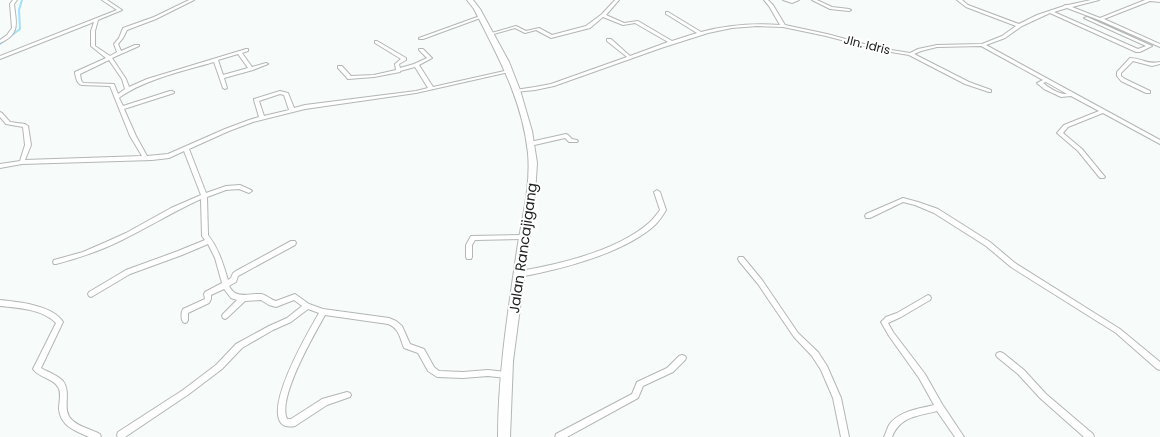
<svg xmlns="http://www.w3.org/2000/svg" width="1160" height="437" font-family="Poppins,sans-serif">
<style>
.lines{fill:none;stroke-linecap:round;stroke-linejoin:round}
.stream{stroke:#9fe1ff;stroke-width:2}
.minor-casing{stroke:#b2b6b5;stroke-width:2}
.secondary-casing{stroke:#b2b6b5;stroke-width:2}
.minor{fill:#fff;fill-rule:evenodd}
.secondary{fill:#fff;fill-rule:evenodd}
.labels{text-anchor:middle;stroke-width:4;stroke-linejoin:round;paint-order:stroke}
.far-street-label{font-size:12px;fill:#202221;stroke:#fff}
.street-label{font-size:14px;fill:#202221;stroke:#fff}
</style>
<rect width="100%" height="100%" fill="#f7fbfa"/>
<g class="lines">
<polyline class="stream" points="0,44 20,29 19,10 22,0"/>
<defs>
<g id="minor">
<path d="M13 0H17L14 4C16 23 21 34 0 43V40L7 35 12 28 10 4Z"/>
<path d="M102 0H107L122 10 98 20 95 31V46L110 56 117 52 114 44 119 38 123 28 154 17 189 0H194L156 19 127 30 123 38 118 44 121 51 135 45H139V46L112 58 126 79 129 87 147 79 246 49H248V51L242 53 252 67 266 63 268 64 253 70 224 78 227 88 225 89 223 88 214 62C183 71 146 79 120 97L119 98 123 106 170 91H172L174 92V93L124 109 136 136 147 156 168 154 225 129 249 120 259 117 254 100V99L280 91 288 93 294 108 305 105 416 91 428 88 415 67 400 71V72L374 77 348 79 338 68V66H342L351 76 374 75 396 70 395 64 401 59 375 43V41H377L406 58V60L399 64 400 68 414 64 427 58 419 50V49H423L432 58 419 65 433 87 509 70H511V72H509L416 93 305 109 253 122 229 131 189 149 206 193 226 186 240 185 251 190 252 191 249 193 239 189 226 190 207 197 208 235C219 249 223 264 228 280L231 278 233 273 236 271 291 241H295L296 243 295 245 238 276 236 282 229 286C236 300 249 293 261 294 267 295 271 300 276 301L295 294 309 304 323 309 389 318 396 321 402 326 410 344 424 349 434 367 439 371 463 372 488 370 506 372 509 373 510 375 509 377 506 378 488 376 463 378 437 377 428 371 418 353 404 348C400 338 399 328 388 324L325 315C314 335 277 398 287 419H291L322 399 347 392 350 393 351 395 350 397 327 405 295 426C290 427 284 427 281 423 266 404 308 332 319 313L308 309 291 322 273 330 242 348 222 369 189 394 125 437H118L117 435 118 432 183 390 216 365 236 344 269 326 287 318 302 306 294 300 276 307 269 305 261 300 245 301 227 318 225 319 223 318 222 316 223 314 237 300 231 298 224 289 211 295V299L209 303 188 313V320L187 322 185 323 183 322C181 319 181 312 183 309L205 299 204 294 205 292 222 283 215 258 208 244 182 255 130 274 93 296 91 297 89 296 88 294 89 292 126 270 178 251 205 240 202 236 201 199C174 211 149 227 122 240 100 251 79 258 56 264H54L53 262 54 260 83 252 106 242 126 233 171 208 201 195 184 151 169 158 152 160 22 164 0 168V164L20 161 25 145 23 127 6 124 0 117V112L2 113 10 122 25 124 28 126 31 145 25 160 142 156 130 136 110 86 82 85C77 84 76 78 75 73V72L106 58 91 46V31L94 22 0 59V56L117 10ZM238 54 248 68 223 75 218 60ZM109 60 122 79 125 89 118 94 114 84 83 83 81 80 80 74ZM280 94 284 95 289 110 264 116 259 101Z"/>
<path d="M615 0H619L606 15 624 23 638 21 672 41 697 33 666 14V12H668L701 32C727 25 753 23 780 25L769 6 764 0H768L773 5 785 25 827 34 879 48 910 53 918 49 937 45 982 44 1002 36 1016 26 966 7 957 0H962L968 5 1019 24 1037 15 1064 6 1065 5H1068L1091 0H1099L1072 7 1100 18 1145 0H1160V2L1150 1 1104 19 1160 44V47L1099 20 1067 8 1054 12 1138 49 1146 46 1084 18 1087 17 1152 46 1140 52H1136L1050 13 1022 26 1005 38 986 45 1160 140V144L1103 113 1068 127 1063 133 1082 149 1105 177 1104 178H1100L1078 151 1057 133 1064 125 1099 111 1071 96 1061 97 1044 89 1037 83 1043 80 981 46 937 47 921 51 914 54 969 82 991 90V92H989L965 84 909 55 879 50 826 36 783 27 757 26 732 28 708 33 661 48 554 86 535 90 515 92V90L535 87 551 84 627 57 607 41V39H611L630 56 668 42 635 23 623 25 603 17 590 28 551 38 536 30 525 33 515 28 490 35 488 34 516 26 526 31 539 28 552 35 586 26 602 14ZM1046 82 1067 94C1060 95 1049 88 1043 83Z"/>
<polygon points="783,0 799,0 792,3"/>
<polygon points="812,0 817,0 832,7 849,9 851,10 849,11 830,9"/>
<polygon points="480,16 483,17 423,39 419,39 419,38"/>
<path d="M1130 58C1142 58 1146 65 1160 62V64L1152 66 1133 61 1121 73V76L1125 79 1150 91V93H1146L1121 81 1117 76V72Z"/>
<polygon points="566,134 568,135 572,139 577,140 578,141 577,142 569,142 565,138 530,146 527,144 530,142"/>
<path d="M657 190 660 192 666 210C663 215 659 221 655 225 623 254 561 269 520 277L518 276 517 274 518 272 520 271C561 264 619 250 650 222 654 218 657 214 660 210L654 192Z"/>
<polygon points="903,198 918,202 938,209 990,242 1015,263 1120,329 1160,362 1160,370 1157,369 1116,333 1011,267 986,246 934,213 915,205 903,202 870,218 866,218 865,216 866,214"/>
<polygon points="524,235 526,235 527,237 526,239 524,239 475,240 472,245 472,257 471,259 467,259 466,257 466,245 471,236"/>
<polygon points="739,257 743,257 762,280 798,333 818,352 827,366 841,398 849,437 841,437 833,398 821,370 812,356 794,337 758,284 739,261 738,259"/>
<path d="M928 295 930 296 931 298 930 300 901 317 888 323 893 332 925 374 942 404 964 437H955L937 411C919 416 900 416 892 437H884C886 433 887 429 889 425 899 411 918 409 934 405L919 378 889 336 881 322 886 317 897 313Z"/>
<path d="M0 300C18 302 53 305 63 322L41 368C48 372 57 375 63 381 72 393 61 410 72 420 79 427 91 429 100 434L101 437C97 437 92 437 89 437 86 436 83 434 80 433 69 428 60 422 59 409 59 402 62 393 58 387 53 378 39 378 33 369L56 323C42 309 19 308 0 306Z"/>
<polygon points="1000,352 1003,353 1024,370 1046,394 1093,434 1094,437 1084,437 1040,398 1018,374 997,357 996,355 997,353"/>
<polygon points="682,355 685,356 686,358 685,360 673,372 643,386 638,398 567,437 555,437 556,434 632,394 637,382 667,368 679,356"/>
</g>
<path id="secondary" d="M467 0H473L480 9 509 62 520 90 532 131 537 163 535 194 513 361 510 437H498C498 374 508 312 517 250 522 218 531 186 528 153 522 98 498 57 474 9Z"/>
</defs>
<use href="#minor" class="minor-casing"/>
<use href="#secondary" class="secondary-casing"/>
<use href="#minor" class="minor"/>
<use href="#secondary" class="secondary"/>
</g>
<g class="labels">
<g class="far-street-label">
<text transform="translate(867 45) rotate(14)" y="4">Jln. Idris</text>
</g>
<g class="street-label">
<text transform="translate(523 248) rotate(-82)" y="5">Jalan Rancajigang</text>
</g>
</g>
</svg>
